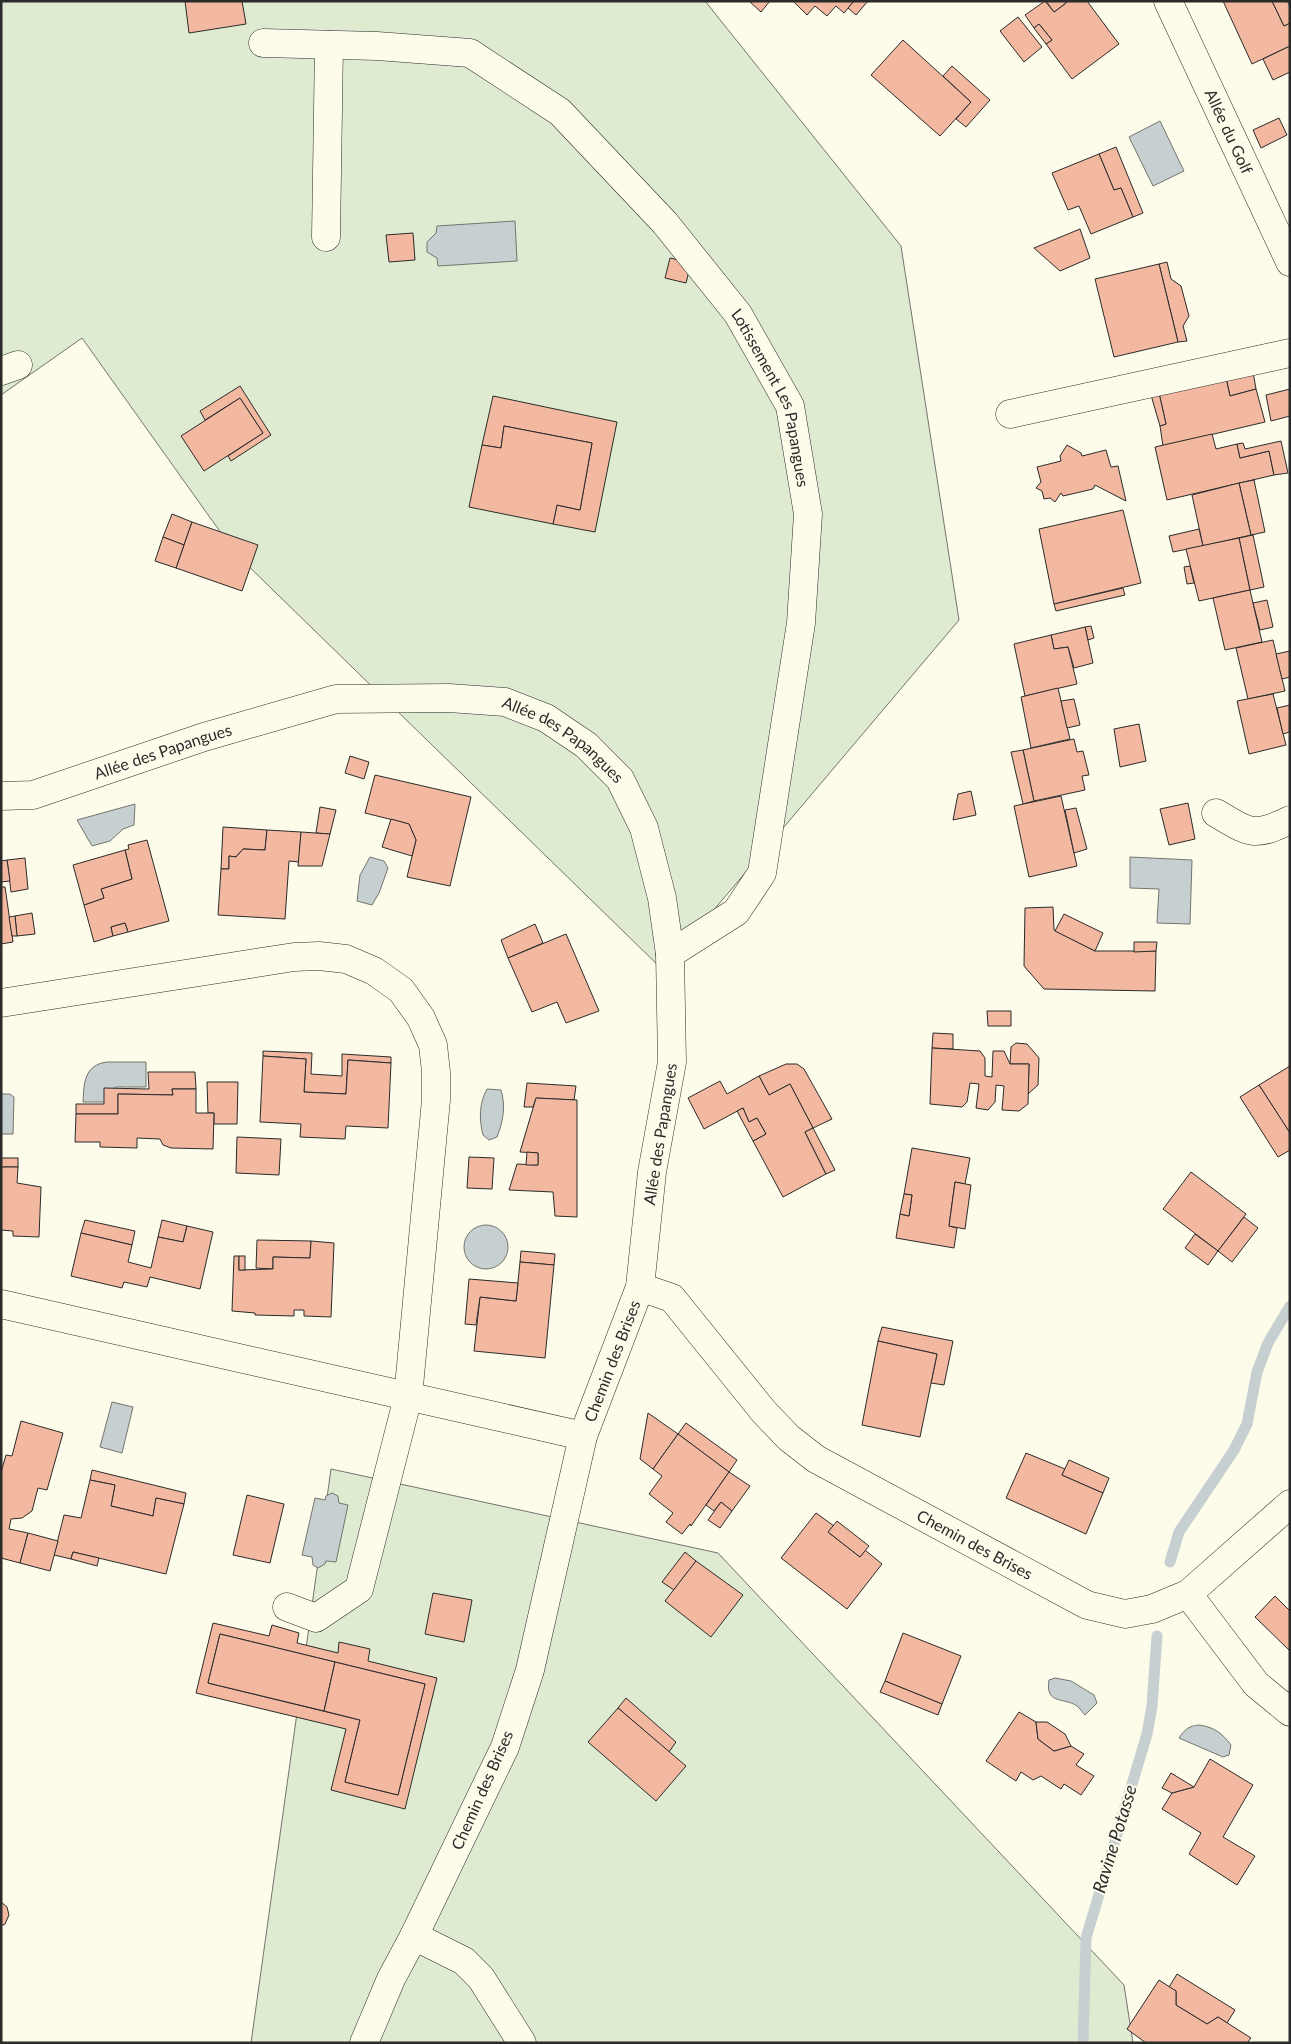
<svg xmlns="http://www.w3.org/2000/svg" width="1291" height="2044" font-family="Lato,sans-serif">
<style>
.green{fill:#deebd1;stroke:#74746e}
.water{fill:#c7d0d0;stroke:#74746e}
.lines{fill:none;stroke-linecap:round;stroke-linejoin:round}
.stream{stroke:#c7d0d0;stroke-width:11}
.building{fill:#f2b8a0;stroke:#2b2b2b;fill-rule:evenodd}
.minor-casing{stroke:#2b2b2b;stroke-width:29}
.minor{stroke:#fdfbea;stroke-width:28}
.labels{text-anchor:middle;stroke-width:4;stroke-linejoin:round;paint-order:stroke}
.street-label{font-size:16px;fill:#2b2b2b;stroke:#fdfbea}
.water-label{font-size:18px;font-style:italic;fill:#2b2b2b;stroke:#fdfbea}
</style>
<rect width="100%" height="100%" fill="#fdfbea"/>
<g class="green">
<polygon points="1,1 705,1 901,246 959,620 663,970 236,554 82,338 1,395"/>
<polygon points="331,1469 718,1553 1124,1985 1133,2043 251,2043"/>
</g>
<g class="water">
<polygon points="1160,121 1184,171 1153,186 1129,137"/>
<polygon points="515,221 517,261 438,266 437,258 427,252 427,242 436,233 437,226"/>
<polygon points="135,804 134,825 123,829 110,841 92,846 77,820"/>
<polygon points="370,857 384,861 388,868 379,893 372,905 357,901 360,875"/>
<polygon points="1130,857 1192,860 1190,924 1157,923 1159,889 1130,888"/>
<path d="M107 1062H146V1087H116L113 1089 112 1102H83C84 1083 84 1065 107 1062Z"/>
<path d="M487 1089 501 1090C506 1106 503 1122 497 1137L489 1140 483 1135C479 1120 479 1103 487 1089Z"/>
<polygon points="1,1094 10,1094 14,1097 13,1134 1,1134"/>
<circle cx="486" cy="1247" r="22"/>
<polygon points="112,1402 133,1407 122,1453 100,1447"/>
<polygon points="332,1493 338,1496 339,1503 348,1505 336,1562 326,1561 325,1564 318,1568 313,1565 312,1557 302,1555 315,1498 325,1500 326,1496"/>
<path d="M1055 1678 1071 1681 1094 1695 1097 1703 1085 1715C1082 1712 1080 1708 1077 1706 1064 1697 1045 1705 1049 1680Z"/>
<path d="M1199 1725C1214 1727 1222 1733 1231 1745L1229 1755 1223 1757 1179 1738C1185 1729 1189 1726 1199 1725Z"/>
</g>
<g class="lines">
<g class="stream">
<polyline points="1170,1562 1179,1532 1234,1450 1247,1424 1257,1372 1268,1343 1290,1306"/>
<polyline points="1083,2043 1086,1938 1147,1734 1152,1706 1157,1636"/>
</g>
</g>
<g class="building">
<polygon points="185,1 242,1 246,24 189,33"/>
<polygon points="749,1 770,1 761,12"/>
<polygon points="793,1 854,1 844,13 836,6 827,16 815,6 807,15"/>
<polygon points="854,1 868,1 856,15 848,8"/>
<polygon points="1045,1 1054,12 1066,3 1065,1 1087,1 1119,44 1072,79 1046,44 1052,40 1039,24 1034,28 1025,15"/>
<polygon points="1046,1 1065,1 1066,3 1054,12"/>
<polygon points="1223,1 1272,1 1284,26 1290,23 1290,46 1252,64"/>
<polygon points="1272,1 1287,1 1290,6 1290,23 1284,26"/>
<polygon points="1018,17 1042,47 1024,62 1000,31"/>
<polygon points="1039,24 1052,40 1046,44 1034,28"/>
<polygon points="903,40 971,102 940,136 871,75"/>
<polygon points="1290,46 1290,72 1273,80 1263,59"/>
<polygon points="952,66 990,100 966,127 956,119 971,102 943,76"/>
<polygon points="1279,118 1287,135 1261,148 1253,130"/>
<polygon points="1116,147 1143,213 1133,217 1121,188 1114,190 1099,154"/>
<polygon points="1099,154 1114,190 1121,188 1133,217 1091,234 1079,206 1068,210 1052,173"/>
<polygon points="1080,229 1090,258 1060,271 1034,248"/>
<polygon points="413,233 415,260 389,262 386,235"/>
<polygon points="670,258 691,263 686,283 665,278"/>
<polygon points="1167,262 1171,279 1181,286 1189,316 1183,326 1187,341 1178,342 1159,264"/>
<polygon points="1159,264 1178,342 1114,357 1095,279"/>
<polygon points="1253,372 1256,389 1230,396 1226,378"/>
<polygon points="1226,378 1230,396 1256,389 1265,422 1163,446 1160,426 1166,424 1159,393"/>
<polygon points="240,386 271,435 231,461 228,456 263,433 240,398 205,420 200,411"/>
<polygon points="1290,389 1290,416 1271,421 1266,395"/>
<polygon points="1159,393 1166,424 1160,426 1151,395"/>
<polygon points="493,396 617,422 595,532 553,524 557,505 580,510 592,443 504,426 501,448 482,445"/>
<polygon points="240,398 263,433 204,471 181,436"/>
<polygon points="504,426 592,443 580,510 557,505 553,524 469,507 482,445 501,448"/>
<polygon points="1212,434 1216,449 1237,444 1240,458 1269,451 1274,475 1167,500 1155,447"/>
<polygon points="1281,441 1288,473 1274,475 1269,451 1240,458 1237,444 1243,443 1245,449"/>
<polygon points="1067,445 1081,453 1082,456 1106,450 1111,467 1118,466 1126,501 1095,485 1093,489 1063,496 1061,493 1055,502 1050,498 1044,499 1042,491 1036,488 1041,482 1037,467 1061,461 1060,456"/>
<polygon points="1254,480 1265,532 1251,535 1239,483"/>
<polygon points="1239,483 1251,535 1203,546 1192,495"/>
<polygon points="1123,510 1141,583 1054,604 1039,529"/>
<polygon points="172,514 192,522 184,545 163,537"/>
<polygon points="192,522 258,545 242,591 176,568"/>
<polygon points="1199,529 1203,546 1173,552 1169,536"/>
<polygon points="1253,535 1264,587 1250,590 1239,538"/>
<polygon points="163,537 184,545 176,568 155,561"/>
<polygon points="1239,538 1250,590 1199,601 1186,549"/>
<polygon points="1190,566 1194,583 1187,584 1184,567"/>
<polygon points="1123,588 1125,595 1056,611 1054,604"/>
<polygon points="1250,590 1262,642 1225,650 1213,598"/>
<polygon points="1267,600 1273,627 1260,630 1253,603"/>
<polygon points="1091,626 1094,638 1088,640 1085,627"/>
<polygon points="1085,627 1093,663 1074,668 1068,647 1054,649 1051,635"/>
<polygon points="1051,635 1054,649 1068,647 1077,684 1025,696 1014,644"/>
<polygon points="1273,640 1285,691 1248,699 1236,648"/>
<polygon points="1290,651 1290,677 1282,679 1276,654"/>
<polygon points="1058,688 1070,739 1031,748 1021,697"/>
<polygon points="1273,694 1286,745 1249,754 1237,701"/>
<polygon points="1074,699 1080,725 1067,728 1061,701"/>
<polygon points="1290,705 1290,732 1283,734 1277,708"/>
<polygon points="1139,724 1146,761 1120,767 1114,729"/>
<polygon points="1074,739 1077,752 1083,751 1089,775 1082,776 1085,790 1034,801 1023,750"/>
<polygon points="1023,750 1034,801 1023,804 1011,752"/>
<polygon points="350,756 369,762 364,779 345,773"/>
<polygon points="375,775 471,797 450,886 407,877 416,840 409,824 365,813"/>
<polygon points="971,791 976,815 953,820 958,794"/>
<polygon points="1061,796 1077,866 1029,877 1014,806"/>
<polygon points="1188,803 1195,839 1169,845 1160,809"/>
<polygon points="320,807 336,810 330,834 316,833"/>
<polygon points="1076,808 1087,849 1074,853 1065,810"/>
<polygon points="391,819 409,824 416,840 412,856 382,847"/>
<polygon points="223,827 267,830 265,850 243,849 236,857 229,856 229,869 221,869"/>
<polygon points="267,830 301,832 299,862 289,861 285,919 218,915 221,869 229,869 229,856 236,857 243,849 265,850"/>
<polygon points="301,832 330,834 322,866 298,866"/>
<polygon points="147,840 169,921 128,932 125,923 111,927 113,936 94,942 84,905 104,898 101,889 132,879 125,850 129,849 128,845"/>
<polygon points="125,850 132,879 101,889 104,898 84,905 73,865"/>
<polygon points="25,858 28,889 11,892 7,860"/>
<polygon points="7,860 10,881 1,882 1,861"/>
<polygon points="1,887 5,887 13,942 1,944"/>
<polygon points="1053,907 1054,930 1095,951 1156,951 1155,991 1044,989 1024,966 1025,908"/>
<polygon points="32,913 35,934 17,936 15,916"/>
<polygon points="1064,914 1103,933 1095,951 1055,931"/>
<polygon points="15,916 17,936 12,936 9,917"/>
<polygon points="125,923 128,932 113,936 111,927"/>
<polygon points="535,924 543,943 508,958 501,940"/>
<polygon points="566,934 599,1011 566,1023 557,1002 532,1012 508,958"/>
<polygon points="1134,942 1157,942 1156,951 1134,952"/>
<polygon points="987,1011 1011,1011 1011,1026 988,1026"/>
<polygon points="933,1033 953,1034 953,1049 932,1048"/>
<polygon points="1016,1043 1027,1044 1039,1058 1038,1085 1028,1094 1029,1064 1010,1064 1011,1047"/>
<polygon points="932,1048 980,1051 985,1058 985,1076 992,1077 993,1051 1004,1051 1010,1064 1029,1064 1028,1104 1019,1111 1002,1110 1004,1086 996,1085 995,1102 988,1110 976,1108 979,1084 970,1083 967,1102 962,1107 930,1104"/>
<polygon points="263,1051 312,1053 311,1074 342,1076 342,1054 391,1057 391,1063 348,1060 346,1094 304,1092 306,1059 263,1056"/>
<polygon points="263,1056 306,1059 304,1092 346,1094 348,1060 391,1063 388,1128 346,1126 345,1139 300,1137 301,1124 260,1122"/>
<polygon points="786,1064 797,1064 804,1069 832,1119 813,1128 790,1084 769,1095 759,1076"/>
<polygon points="1290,1066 1290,1133 1259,1085"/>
<polygon points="148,1072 195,1072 196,1089 172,1089 173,1095 118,1094 118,1114 76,1114 76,1104 104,1104 104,1088 149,1089"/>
<polygon points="759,1076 769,1095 790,1084 813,1128 805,1132 826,1174 783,1197 753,1141 766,1134 757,1118 749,1122 743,1108 704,1129 688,1098 720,1081 727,1094"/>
<polygon points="207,1082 238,1082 237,1124 214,1124 214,1113 208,1113"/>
<polygon points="527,1083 576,1086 574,1100 536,1098 533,1107 524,1107"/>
<polygon points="1259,1085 1290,1133 1290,1150 1278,1157 1240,1097"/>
<polygon points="172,1089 196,1089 196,1113 214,1113 213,1149 171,1148 163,1145 160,1139 137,1138 137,1148 100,1147 100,1142 75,1142 76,1114 118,1114 118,1094 173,1095"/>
<polygon points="536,1098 577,1100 577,1217 555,1216 553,1192 509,1190 517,1164 538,1165 538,1153 520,1152"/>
<polygon points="743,1108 749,1122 757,1118 766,1134 753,1141 737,1111"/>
<polygon points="813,1128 835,1170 826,1174 805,1132"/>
<polygon points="237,1137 281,1139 279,1175 236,1173"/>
<polygon points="912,1148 970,1158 965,1184 955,1182 949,1226 957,1228 954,1248 896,1238 900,1214 909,1216 912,1195 904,1194"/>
<polygon points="527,1152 538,1153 538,1165 526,1165"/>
<polygon points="469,1157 494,1158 492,1189 467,1188"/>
<rect x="1" y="1158" width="17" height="9"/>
<polygon points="1,1167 18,1167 17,1183 41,1187 39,1237 13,1236 13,1231 1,1230"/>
<polygon points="1191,1172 1246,1214 1218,1251 1163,1209"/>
<polygon points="955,1182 971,1185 965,1229 949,1226"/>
<polygon points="904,1194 912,1195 909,1216 900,1214"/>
<polygon points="1244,1217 1258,1228 1232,1262 1218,1251"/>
<polygon points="85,1220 135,1231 132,1245 81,1233"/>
<polygon points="162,1220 187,1226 183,1242 158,1237"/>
<polygon points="187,1226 213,1232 200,1289 150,1277 147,1287 124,1282 122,1288 71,1276 81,1233 132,1245 128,1262 151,1268 158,1237 183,1242"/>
<polygon points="1195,1234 1218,1251 1208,1265 1185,1248"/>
<polygon points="257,1240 311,1241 310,1258 273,1257 273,1269 256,1268"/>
<polygon points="311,1241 334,1243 331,1317 304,1316 304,1310 294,1310 294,1316 255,1315 255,1313 232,1311 234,1256 239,1256 239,1270 273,1269 273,1257 310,1258"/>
<polygon points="521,1251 555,1254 554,1265 520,1262"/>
<rect x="239" y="1256" width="6" height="14"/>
<polygon points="520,1262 554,1265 545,1358 474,1351 480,1297 516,1301"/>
<polygon points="469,1279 518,1283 516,1301 480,1297 476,1325 465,1324"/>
<polygon points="882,1327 953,1341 944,1385 931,1383 937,1354 878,1341"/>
<polygon points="878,1341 937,1354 920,1437 862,1425"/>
<polygon points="648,1413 678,1434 653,1469 640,1459"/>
<polygon points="21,1421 63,1433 47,1490 38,1488 32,1511 22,1518 11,1519 9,1529 28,1533 20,1563 1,1558 1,1472 6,1455 12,1456"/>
<polygon points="686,1423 737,1460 729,1472 678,1434"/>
<polygon points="678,1434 729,1472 691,1526 690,1524 682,1534 666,1522 673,1513 649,1494 662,1476 653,1469"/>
<polygon points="1026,1453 1065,1469 1062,1475 1103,1493 1086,1534 1006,1498"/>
<polygon points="1069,1460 1109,1478 1103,1493 1062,1475"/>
<polygon points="92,1470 186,1493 184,1504 156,1498 153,1516 111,1506 115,1485 90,1480"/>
<polygon points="729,1472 750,1486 732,1511 721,1502 714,1511 706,1505"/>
<polygon points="90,1480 115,1485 111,1506 153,1516 156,1498 184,1504 166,1574 73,1552 71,1559 54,1555 64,1515 81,1518"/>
<polygon points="247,1495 284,1504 270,1563 233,1555"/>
<polygon points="721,1502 732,1511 720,1528 708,1520"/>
<polygon points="816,1513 834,1526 828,1532 860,1557 865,1550 882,1564 847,1609 781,1558"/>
<polygon points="837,1521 869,1546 860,1557 828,1532"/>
<polygon points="28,1533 58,1541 50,1571 20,1563"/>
<polygon points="73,1552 99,1558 97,1566 71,1559"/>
<polygon points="685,1552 696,1561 674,1590 662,1582"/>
<polygon points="696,1561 743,1595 711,1637 665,1601"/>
<polygon points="433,1593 472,1600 464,1642 425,1634"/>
<polygon points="1275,1596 1290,1611 1290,1651 1255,1617"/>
<path d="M213 1623 269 1636 272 1625 299 1633 297 1643 338 1653 339 1642 370 1649 368 1661 437 1678 405 1809 331 1790 346 1729 196 1693ZM220 1634 425 1684 398 1795 345 1782 360 1720 208 1683Z"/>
<polygon points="903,1633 961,1656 942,1704 885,1681"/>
<polygon points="220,1634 335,1662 324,1711 208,1683"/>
<polygon points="335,1662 425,1684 398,1795 345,1782 360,1720 324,1711"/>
<polygon points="885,1681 942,1704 938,1715 880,1692"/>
<polygon points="626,1698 676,1742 669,1752 618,1708"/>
<polygon points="618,1708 686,1766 656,1801 588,1742"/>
<polygon points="1019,1712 1036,1722 1038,1739 1054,1751 1071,1746 1084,1754 1076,1765 1094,1776 1081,1795 1064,1784 1061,1789 1041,1776 1033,1780 1021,1772 1016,1781 986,1761"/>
<polygon points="1036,1722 1047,1722 1065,1734 1071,1746 1054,1751 1038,1739"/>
<polygon points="1210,1759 1253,1785 1223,1837 1255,1856 1237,1885 1189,1854 1201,1833 1162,1809 1172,1793 1194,1787"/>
<polygon points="1171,1773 1194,1787 1172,1793 1162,1788"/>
<polygon points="1,1902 7,1907 9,1915 5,1924 1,1926"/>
<polygon points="1177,1974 1235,2010 1227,2023 1218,2017 1207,2024 1176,2005 1176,1991 1169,1987"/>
<polygon points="1159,1980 1176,1991 1176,2005 1207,2024 1218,2017 1251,2038 1247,2043 1146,2043 1127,2029"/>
</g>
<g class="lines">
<defs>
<g id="minor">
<path id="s1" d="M1168 1 1290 262"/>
<path id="s2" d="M263 43 377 46 470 53 560 112 665 223 738 314 790 406 808 514 801 623 762 873 736 912 670 954"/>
<polyline points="326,237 329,45"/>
<polyline points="1,371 18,365"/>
<polyline points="1010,414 1290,353"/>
<path id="s3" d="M1 796 33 795 204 737 336 699 449 698 505 702 546 718 586 745 620 779 644 828 662 898 670 954 672 1062 652 1172 640 1287 583 1436 530 1670 505 1747 414 1936 391 1979 364 2043"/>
<path d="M1216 813C1250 833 1253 838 1290 820"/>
<polyline points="1,1003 294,957 319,956 346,959 374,971 401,990 421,1018 433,1045 436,1072 436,1100 408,1397 359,1589 316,1618 287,1607"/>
<path id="s4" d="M640 1287 672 1298 764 1412 789 1438 816 1459 1087 1605 1125 1614 1152 1609 1188 1594 1290 1504"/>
<polyline points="1,1304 583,1436"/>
<polyline points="1188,1594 1256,1684 1290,1712"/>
<polyline points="414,1936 464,1961 481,1978 522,2043"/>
</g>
</defs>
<use href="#minor" class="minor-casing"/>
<use href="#minor" class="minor"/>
</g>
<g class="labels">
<g class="street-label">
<text dy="6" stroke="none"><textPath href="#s1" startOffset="144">Allée du Golf</textPath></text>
<text dy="6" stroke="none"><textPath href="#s2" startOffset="676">Lotissement Les Papangues</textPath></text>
<text dy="6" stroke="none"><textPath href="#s3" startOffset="589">Allée des Papangues</textPath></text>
<text dy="6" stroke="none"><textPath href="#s3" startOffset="169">Allée des Papangues</textPath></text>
<text transform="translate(660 1134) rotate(-81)" y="6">Allée des Papangues</text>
<text transform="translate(612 1361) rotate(-69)" y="6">Chemin des Brises</text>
<text dy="6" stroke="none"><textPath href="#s4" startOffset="431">Chemin des Brises</textPath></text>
<text transform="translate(482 1790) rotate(-66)" y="6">Chemin des Brises</text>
</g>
<g class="water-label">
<text transform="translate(1115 1839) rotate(-73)" y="6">Ravine Potasse</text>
</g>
</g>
<rect width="1291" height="2044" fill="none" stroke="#2b2b2b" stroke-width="5"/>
</svg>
